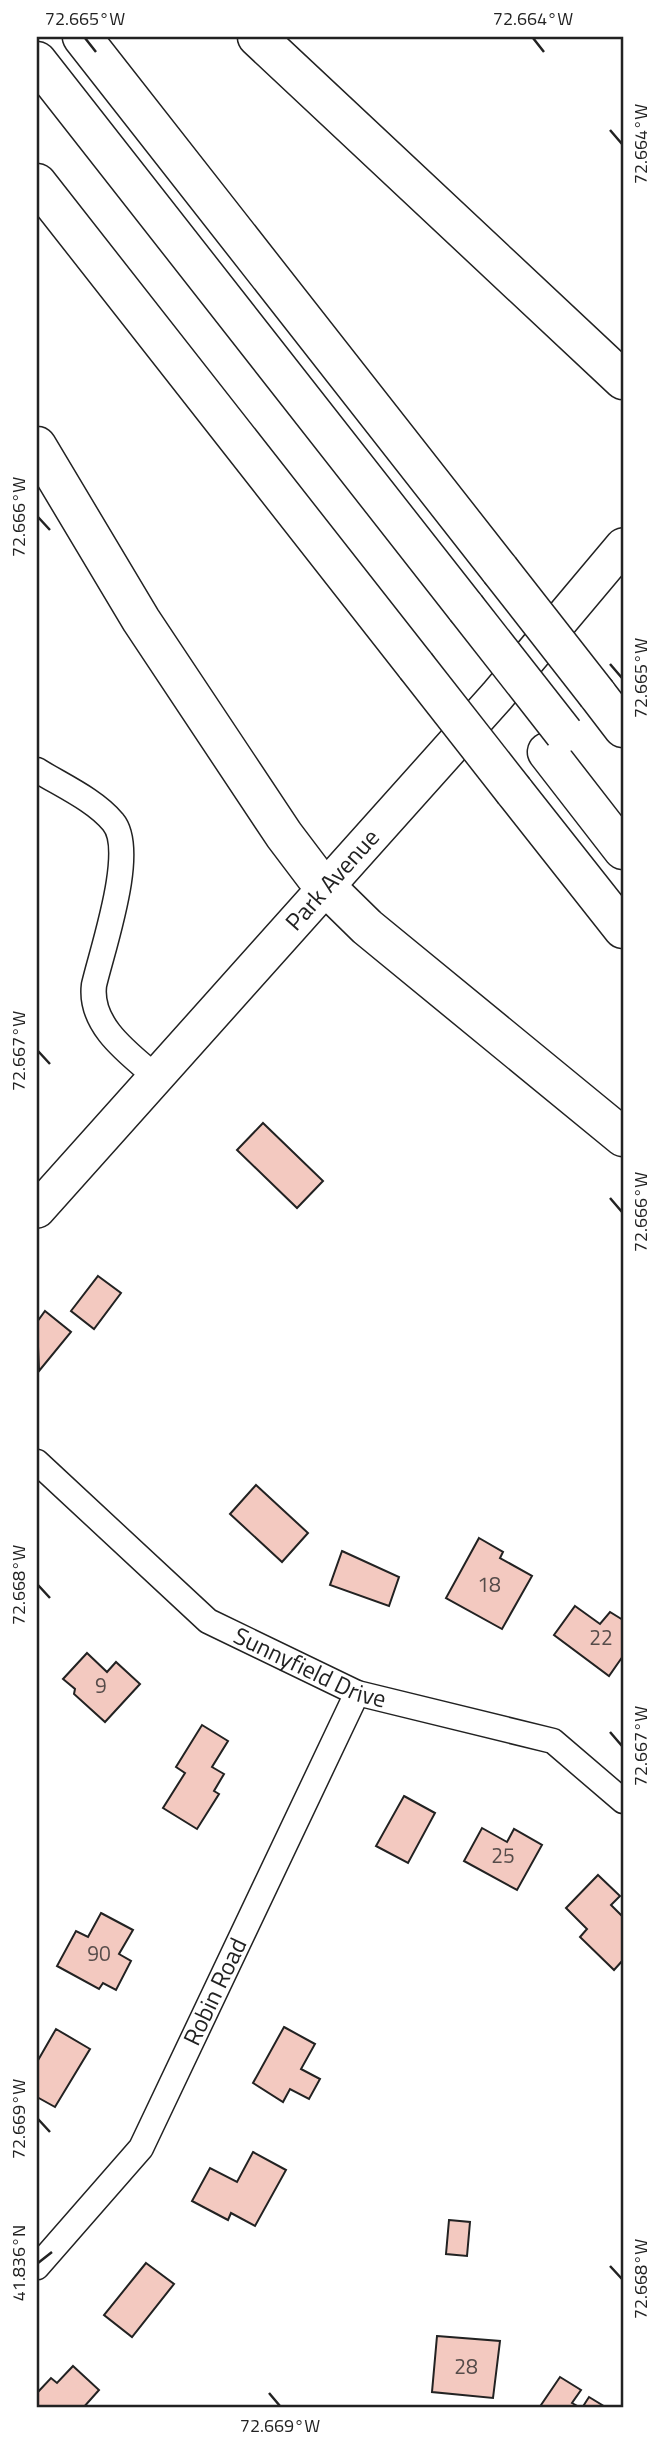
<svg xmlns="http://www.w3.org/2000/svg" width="660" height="2445" font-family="'Titillium Web',sans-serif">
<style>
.building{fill:#f3c9c0;stroke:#222;stroke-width:2}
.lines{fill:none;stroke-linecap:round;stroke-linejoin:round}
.street-casing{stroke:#222;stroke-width:27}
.secondary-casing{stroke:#222;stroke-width:38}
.highway-casing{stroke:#222;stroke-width:41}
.street{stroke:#fff;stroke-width:24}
.secondary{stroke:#fff;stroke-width:35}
.highway{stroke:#fff;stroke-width:38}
.highway-bridge-casing{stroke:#222;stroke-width:41;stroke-linecap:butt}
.highway-bridge{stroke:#fff;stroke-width:38}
.ticks{fill:none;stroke:#222;stroke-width:2.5}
.labels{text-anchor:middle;stroke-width:5;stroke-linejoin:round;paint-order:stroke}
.number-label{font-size:21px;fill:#564c4a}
.street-label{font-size:24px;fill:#222;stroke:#fff}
.neatline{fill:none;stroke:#222;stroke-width:2.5}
.ticks-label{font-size:18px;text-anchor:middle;fill:#222}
</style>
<rect width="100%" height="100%" fill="#fff"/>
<g class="building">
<polygon points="263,1123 323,1181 297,1208 237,1150"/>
<polygon points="98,1276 121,1293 94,1329 71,1311"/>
<polygon points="45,1311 71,1332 39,1371 37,1322"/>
<polygon points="256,1485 308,1533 282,1562 230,1514"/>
<polygon points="479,1538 503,1552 500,1558 532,1576 502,1629 446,1598"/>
<polygon points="342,1551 399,1577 389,1606 330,1585"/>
<polygon points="575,1606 600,1624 610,1612 623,1620 623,1656 609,1676 554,1635"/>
<polygon points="87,1653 107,1672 116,1662 140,1684 105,1722 74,1694 75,1689 63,1679"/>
<polygon points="202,1725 228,1741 212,1767 224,1774 214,1791 219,1794 197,1829 163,1808 185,1773 176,1767"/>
<polygon points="404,1796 435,1813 408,1863 376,1846"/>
<polygon points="482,1828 507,1842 514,1829 542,1845 517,1890 464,1861"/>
<polygon points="598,1875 620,1896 611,1905 623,1917 623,1960 614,1970 580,1937 587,1929 566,1908"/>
<polygon points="101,1913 133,1930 119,1954 131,1961 116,1990 103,1983 99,1989 57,1966 76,1931 88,1937"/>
<polygon points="284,2027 315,2044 301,2069 320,2079 309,2099 290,2089 283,2102 253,2083"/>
<polygon points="56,2029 90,2049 55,2107 37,2097 37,2062"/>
<polygon points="253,2152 286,2170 255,2226 231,2213 228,2220 192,2201 210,2168 237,2182"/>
<polygon points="449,2220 470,2222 467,2256 446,2254"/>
<polygon points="146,2263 174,2284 132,2337 104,2315"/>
<polygon points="437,2336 500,2341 493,2398 432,2392"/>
<polygon points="73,2366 99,2390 83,2408 37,2408 37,2393 51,2378 57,2383"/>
<polygon points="560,2377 581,2390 572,2403 581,2408 539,2408"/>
<polygon points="589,2397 607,2408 582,2408"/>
</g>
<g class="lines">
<defs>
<g id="street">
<path d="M37 770C61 785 95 800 113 822 137 850 102 950 94 985 89 1025 128 1053 155 1076"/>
<path id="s1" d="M37 1462 208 1621 357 1693 553 1741 623 1801"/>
<path id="s2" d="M37 2267 141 2148 357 1693"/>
</g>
<g id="secondary">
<path id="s3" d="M37 1210 497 696 623 546"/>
</g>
<g id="highway">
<polyline points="82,37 500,570"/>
<polyline points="257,37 623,380"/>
<polyline points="37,61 466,608"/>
<polyline points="37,183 416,666"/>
<polyline points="37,446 141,620 284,835 315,876 367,927 623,1137"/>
<polyline points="597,694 623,728"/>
<polyline points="547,752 623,850"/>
<polyline points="514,791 623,929"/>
</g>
</defs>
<use href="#street" class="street-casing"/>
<use href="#secondary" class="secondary-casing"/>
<use href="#highway" class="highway-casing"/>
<use href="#street" class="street"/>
<use href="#secondary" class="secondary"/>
<use href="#highway" class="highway"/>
<defs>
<g id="highway-bridge">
<polyline points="500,570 597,694"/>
<polyline points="466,608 564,733"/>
<polyline points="416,666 514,791"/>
</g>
</defs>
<use href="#highway-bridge" class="highway-bridge-casing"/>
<use href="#highway-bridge" class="highway-bridge"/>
</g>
<path class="ticks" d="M85 38 96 52M533 38 544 52M610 130 622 144M38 517 50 530M610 664 622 678M38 1051 50 1064M610 1198 622 1212M38 1585 50 1598M610 1732 622 1746M38 2119 50 2132M38 2263 52 2252M610 2266 622 2279M269 2393 280 2406"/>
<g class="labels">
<g class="number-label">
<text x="489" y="1592">18</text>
<text x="601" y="1645">22</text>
<text x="101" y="1693">9</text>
<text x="503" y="1863">25</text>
<text x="99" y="1961">90</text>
<text x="466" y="2374">28</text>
</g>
<g class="street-label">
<text dy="8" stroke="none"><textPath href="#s3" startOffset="443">Park Avenue</textPath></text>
<text dy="8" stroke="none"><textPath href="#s1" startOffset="346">Sunnyfield Drive</textPath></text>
<text dy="8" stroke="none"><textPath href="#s2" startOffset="331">Robin Road</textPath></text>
</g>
</g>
<rect width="660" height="2445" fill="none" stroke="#ffffff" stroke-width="77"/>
<rect x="38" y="38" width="584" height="2368" class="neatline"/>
<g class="ticks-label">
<text x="85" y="25">72.665°W</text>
<text x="533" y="25">72.664°W</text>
<text transform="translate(641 144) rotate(-90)" y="6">72.664°W</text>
<text transform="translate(19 517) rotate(-90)" y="6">72.666°W</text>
<text transform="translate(641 678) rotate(-90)" y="6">72.665°W</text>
<text transform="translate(19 1051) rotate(-90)" y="6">72.667°W</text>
<text transform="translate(641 1212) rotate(-90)" y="6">72.666°W</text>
<text transform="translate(19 1585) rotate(-90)" y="6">72.668°W</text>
<text transform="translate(641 1746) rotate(-90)" y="6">72.667°W</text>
<text transform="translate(19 2119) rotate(-90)" y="6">72.669°W</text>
<text transform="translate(19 2263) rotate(-90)" y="6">41.836°N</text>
<text transform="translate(641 2279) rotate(-90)" y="6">72.668°W</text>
<text x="280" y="2432">72.669°W</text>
</g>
</svg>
